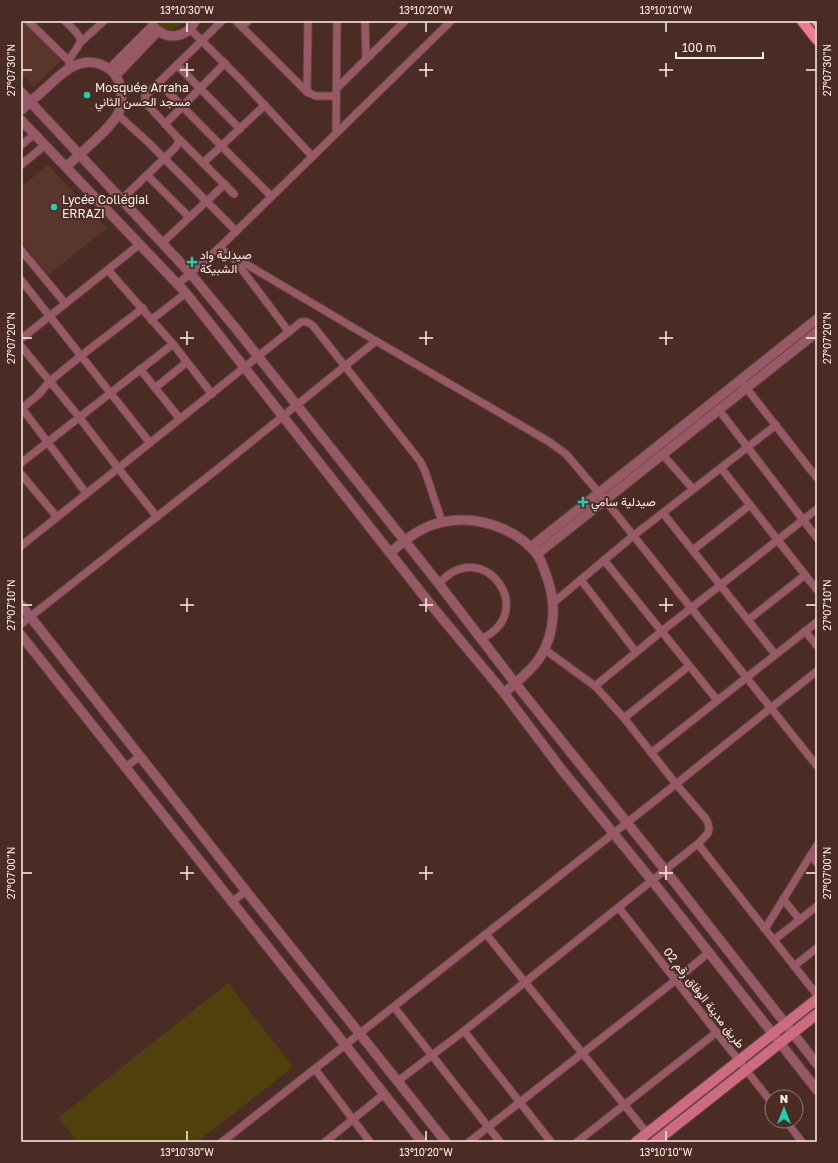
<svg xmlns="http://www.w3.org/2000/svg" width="838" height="1163" font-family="'Golos Text',Vazirmatn,sans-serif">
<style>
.built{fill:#5a352c}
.green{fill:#50400b}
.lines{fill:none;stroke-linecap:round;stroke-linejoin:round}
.minor-casing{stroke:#644840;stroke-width:9}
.tertiary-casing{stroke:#644840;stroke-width:11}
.secondary-casing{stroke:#644840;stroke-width:12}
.primary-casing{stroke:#644840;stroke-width:12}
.minor{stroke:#985967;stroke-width:7}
.tertiary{stroke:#985967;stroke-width:9}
.secondary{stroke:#ce6a82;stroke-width:10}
.primary{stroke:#f87797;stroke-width:10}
.ticks{fill:none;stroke:#fef1ee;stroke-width:1.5}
.poi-dot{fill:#18d5b2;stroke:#4b2c24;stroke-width:1.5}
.labels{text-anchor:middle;stroke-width:4;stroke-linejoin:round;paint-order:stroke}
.poi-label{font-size:12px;fill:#fef1ee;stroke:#4b2c24;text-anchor:start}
.street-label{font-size:12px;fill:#fef1ee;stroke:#4b2c24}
.neatline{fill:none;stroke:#fef1ee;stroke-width:1.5}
.ticks-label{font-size:10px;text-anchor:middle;fill:#fef1ee}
</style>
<rect width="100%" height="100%" fill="#4b2c24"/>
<g class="built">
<polygon points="26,21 64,57 34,87 21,74 21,26"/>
<polygon points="48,165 107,228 48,275 21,241 21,187"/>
</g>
<g class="green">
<path d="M157 21H185C175 31 165 34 157 21Z"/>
<polygon points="228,983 293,1067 197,1142 78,1142 58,1118"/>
</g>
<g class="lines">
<defs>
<g id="minor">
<polyline points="28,21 69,61"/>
<path d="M65 21 76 32 81 39C79 50 68 55 69 65"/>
<polyline points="236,21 307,92"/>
<polyline points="308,21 307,92 316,96 336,96"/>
<polyline points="365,21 366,58"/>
<polyline points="242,27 248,21"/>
<polyline points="190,29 241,80 312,156"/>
<polyline points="81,42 104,21"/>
<polyline points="177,65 240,129"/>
<polyline points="159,83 271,196"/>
<polyline points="337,88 405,21"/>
<polyline points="117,114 150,144 236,231"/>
<polyline points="165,124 225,63"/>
<polyline points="336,133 337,21"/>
<polyline points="179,139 234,194"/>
<polyline points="21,145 35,134"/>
<polyline points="203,163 265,105"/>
<polyline points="21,165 45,145"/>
<polyline points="147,175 189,217"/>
<polyline points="121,200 176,147 179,141 176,136 145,102 145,96 222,21"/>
<polyline points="162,243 225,184"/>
<polyline points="219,248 376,341 548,441 566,454 605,500 817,766"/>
<polyline points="21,250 65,303"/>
<polyline points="234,259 289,332"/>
<polyline points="108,270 173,344 212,394"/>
<polyline points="21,280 150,443"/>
<polyline points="178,284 219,248 451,21"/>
<polyline points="151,320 186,293"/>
<polyline points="21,339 140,244"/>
<polyline points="21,346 79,417 118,468 157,517"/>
<polyline points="140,369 180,419"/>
<polyline points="744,385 817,478"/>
<polyline points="155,388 187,362"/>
<polyline points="21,407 86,493"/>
<polyline points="21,409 38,395 50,381 82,355 143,308"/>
<polyline points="719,410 817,538"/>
<polyline points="663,455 693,489"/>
<polyline points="21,463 173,344"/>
<polyline points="721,468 817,590"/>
<polyline points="21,474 57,517"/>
<polyline points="663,513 775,654"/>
<path d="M21 546 301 322C307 321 310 323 314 327L420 461 425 471 442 522"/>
<polyline points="693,550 750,505"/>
<polyline points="604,560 717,700"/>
<polyline points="581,580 636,652"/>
<path d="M439 584C481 534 541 611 481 639"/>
<polyline points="553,603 633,536 776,425"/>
<polyline points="748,620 805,575"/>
<polyline points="21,624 225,463 376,341"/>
<polyline points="805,631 817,646"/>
<polyline points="595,686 662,631 817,509"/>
<polyline points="624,718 689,666"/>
<polyline points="651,753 817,622"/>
<polyline points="126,767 140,756"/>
<polyline points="698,844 817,995"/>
<polyline points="811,855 817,863"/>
<polyline points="783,899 800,920"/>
<polyline points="232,902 246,891"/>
<polyline points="619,908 772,1103"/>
<polyline points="765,929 817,845"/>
<polyline points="486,934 647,1133"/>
<polyline points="774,940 817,906"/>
<polyline points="794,966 817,948"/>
<polyline points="394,1007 500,1142"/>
<polyline points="464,1031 551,1142"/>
<polyline points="315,1069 370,1142"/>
<polyline points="398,1081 464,1031 700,842 708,833 709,829 708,823 706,819 676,784 624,718 595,686 544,649"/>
<polyline points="786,1121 802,1142"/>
<polyline points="222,1142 676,784 817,671"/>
<polyline points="325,1142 384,1094"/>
<polyline points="469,1142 676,980 708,953"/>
<polyline points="577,1142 717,1032"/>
</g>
<g id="tertiary">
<path d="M154 27C167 41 187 38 195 21"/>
<polyline points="110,69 153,26"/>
<polyline points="116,75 158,31"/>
<polyline points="21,92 191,274 237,330 439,584 515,683 665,870 817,1064"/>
<path d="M21 110C29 103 38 95 46 88 61 74 79 55 102 65 107 67 113 71 116 76 122 86 123 101 119 112 112 128 79 154 66 167"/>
<polyline points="21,120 186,293 427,600 504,693 562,770 662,893 817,1090"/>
<polyline points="531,547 817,319"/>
<path d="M391 552C406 539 422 526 443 522 475 515 514 527 536 553 540 558 543 566 545 572 557 601 556 633 539 659 529 673 516 682 504 693"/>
<polyline points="537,554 817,332"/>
<polyline points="21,605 246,891 446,1142"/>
<polyline points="21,635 422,1142"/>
</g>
<g id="secondary">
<polyline points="636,1142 817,999"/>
<polyline points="655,1142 817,1014"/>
</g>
<g id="primary">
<polyline points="802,21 817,40"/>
<polyline points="816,21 817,22"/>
</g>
</defs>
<use href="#minor" class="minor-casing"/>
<use href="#tertiary" class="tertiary-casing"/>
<use href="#secondary" class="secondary-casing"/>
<use href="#primary" class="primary-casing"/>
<use href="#minor" class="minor"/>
<use href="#tertiary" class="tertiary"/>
<use href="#secondary" class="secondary"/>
<use href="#primary" class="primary"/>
</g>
<path class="ticks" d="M187 22V32M426 22V32M666 22V32M187 63V77M426 63V77M666 63V77M22 70H32M180 70H194M419 70H433M659 70H673M806 70H816M187 331V345M426 331V345M666 331V345M22 338H32M180 338H194M419 338H433M659 338H673M806 338H816M187 598V612M426 598V612M666 598V612M22 605H32M180 605H194M419 605H433M659 605H673M806 605H816M187 866V880M426 866V880M666 866V880M22 873H32M180 873H194M419 873H433M659 873H673M806 873H816M187 1131V1141M426 1131V1141M666 1131V1141"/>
<g class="poi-dot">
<circle cx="87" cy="95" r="4"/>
<circle cx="54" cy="207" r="4"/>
<path d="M190 256h4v4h4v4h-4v4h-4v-4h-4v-4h4z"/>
<path d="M581 496h4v4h4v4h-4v4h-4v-4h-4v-4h4z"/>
</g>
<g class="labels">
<g class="poi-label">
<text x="95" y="92">Mosquée Arraha<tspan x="95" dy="14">مسجد الحسن الثاني</tspan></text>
<text x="62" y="204">Lycée Collégial<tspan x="62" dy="14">ERRAZI</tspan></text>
<text x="200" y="259">صيدلية واد<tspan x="200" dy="14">الشبيكة</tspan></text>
<text x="591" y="506">صيدلية سامي</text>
</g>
<g class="street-label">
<text transform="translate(704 998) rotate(52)" y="4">طريق مدينة الوفاق رقم 02</text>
</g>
</g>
<rect width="838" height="1163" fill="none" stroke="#4b2c24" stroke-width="44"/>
<g transform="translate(784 1109)"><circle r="19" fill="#4b2c24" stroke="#937b75"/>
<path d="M0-3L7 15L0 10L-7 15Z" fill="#18d5b2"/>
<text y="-6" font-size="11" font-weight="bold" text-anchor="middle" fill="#fef1ee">N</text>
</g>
<path d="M676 52v6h87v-6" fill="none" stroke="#fef1ee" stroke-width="2"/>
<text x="682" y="52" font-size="12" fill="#fef1ee" stroke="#4b2c24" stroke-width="3" paint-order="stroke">100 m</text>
<rect x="22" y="22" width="794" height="1119" class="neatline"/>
<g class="ticks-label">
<text x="187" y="14">13°10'30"W</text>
<text x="426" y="14">13°10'20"W</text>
<text x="666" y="14">13°10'10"W</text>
<text transform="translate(11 70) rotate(-90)" y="4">27°07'30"N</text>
<text transform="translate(827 70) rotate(-90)" y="4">27°07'30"N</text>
<text transform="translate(11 338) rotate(-90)" y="4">27°07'20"N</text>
<text transform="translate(827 338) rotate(-90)" y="4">27°07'20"N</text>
<text transform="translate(11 605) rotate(-90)" y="4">27°07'10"N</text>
<text transform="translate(827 605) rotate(-90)" y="4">27°07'10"N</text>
<text transform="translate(11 873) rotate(-90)" y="4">27°07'00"N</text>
<text transform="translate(827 873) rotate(-90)" y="4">27°07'00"N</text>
<text x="187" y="1156">13°10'30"W</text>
<text x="426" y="1156">13°10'20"W</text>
<text x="666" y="1156">13°10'10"W</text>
</g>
</svg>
